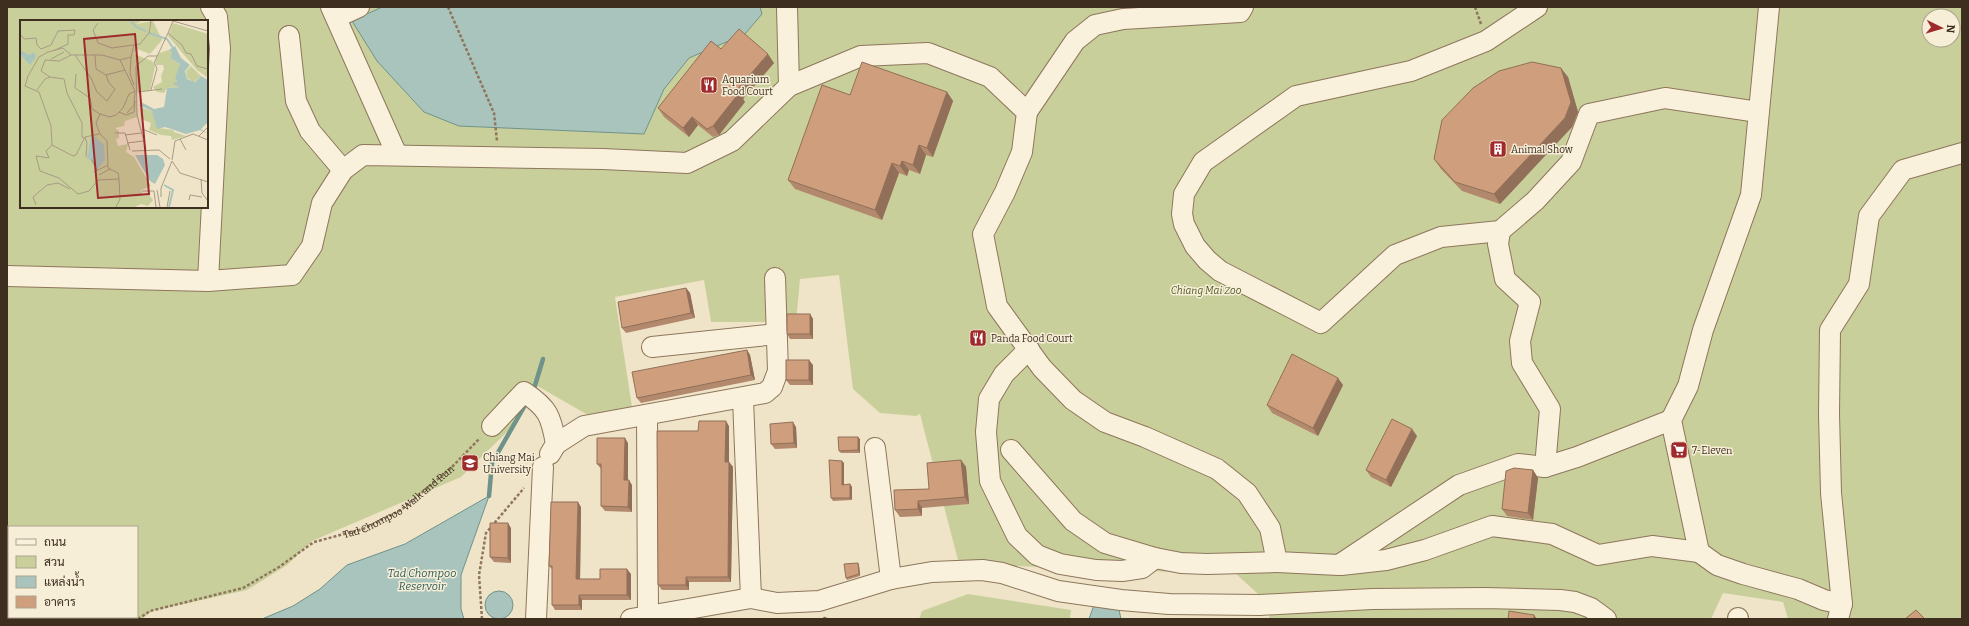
<svg xmlns="http://www.w3.org/2000/svg" width="1969" height="626" font-family="Bitter,Sarabun,serif">
<style>
.green{fill:#c9cf9b;fill-rule:evenodd}
.water{fill:#a9c4bc;stroke:#6f938a}
.lines{fill:none;stroke-linecap:round;stroke-linejoin:round}
.stream{stroke:#6f938a;stroke-width:4.5}
.minor-casing{stroke:#8d765c;stroke-width:22}
.path{stroke:#8d765c;stroke-width:2.5;stroke-dasharray:3 2;stroke-linecap:butt}
.minor{stroke:#faf1dc;stroke-width:20}
.wall{fill:#b2896c}
.shaded-wall{fill:#916f58}
.building{fill:#cf9f7d;stroke:#916f58}
.labels{text-anchor:middle;stroke-width:3;stroke-linejoin:round;paint-order:stroke}
.poi-label{font-size:10px;fill:#3d2e20;stroke:#f7eed8;text-anchor:start}
.park-label{font-size:10px;font-style:italic;fill:#4d5a26;stroke:#f7eed8}
.street-label{font-size:10px;fill:#3d2e20;stroke:#f7eed8}
.water-label{font-size:11px;font-style:italic;fill:#2f5d5a;stroke:#f7eed8}
.inset-river{fill:none;stroke:#a9c4bc;stroke-width:2}
.inset-road{fill:none;stroke:#a89b85;stroke-width:1}
.view{fill:#9e2a2b;fill-opacity:0.15;stroke:#9e2a2b;stroke-width:2}
.inset-edge{fill:none;stroke:#3d2e20;stroke-width:2}
</style>
<rect width="100%" height="100%" fill="#f0e4c8"/>
<g class="green">
<path d="M7 7H1962V619H1788L1783 602 1723 593 1711 619H1269L1270 605 1234 572 1201 573 959 564 920 414 916 416 880 413 853 389 839 275 800 279 796 322H711L704 280 615 297 634 420 607 426 534 384 512 427 461 477 312 541 287 565 247 590 152 611 142 619H74V617H137V527H9V545L7 546ZM1929 16H1953V40H1929ZM21 21H207V207H21Z"/>
<polygon points="968,594 1071,610 1070,619 919,619 922,611"/>
</g>
<g class="water">
<polygon points="382,7 760,7 762,14 745,34 689,58 664,89 644,134 459,126 424,112 377,61 352,21"/>
<polygon points="489,496 461,575 461,609 464,619 262,619 293,606 320,589 347,565 405,544"/>
<circle cx="499" cy="605" r="14"/>
<polygon points="1095,602 1118,605 1121,619 1089,619"/>
</g>
<g class="lines">
<g class="stream">
<polyline points="533,392 543,359"/>
<polyline points="489,496 492,463 528,400"/>
</g>
<defs>
<g id="minor">
<polyline points="211,7 217,17 220,48 208,281 292,275 312,246 322,203 343,170 363,155 603,159 687,163 732,141 789,86 861,56 928,53 990,77 1027,112 1022,152 1005,192 983,234 997,306 1042,368 1073,400 1105,422 1145,437 1217,469 1247,493 1270,528 1277,562 1339,565 1459,485 1518,464 1545,467 1577,457 1671,420"/>
<polyline points="331,7 397,155"/>
<polyline points="343,7 346,13 359,7"/>
<polyline points="787,7 789,86"/>
<polyline points="1537,7 1486,41 1411,71 1296,96 1203,162 1184,194 1182,214 1184,224 1195,246 1207,260 1220,271 1321,323 1395,255 1441,237 1500,231 1535,201 1571,162 1589,114 1665,98 1758,112"/>
<polyline points="1769,7 1751,195 1703,330 1688,386 1671,420 1699,552 1717,565 1743,574 1798,589 1824,600 1842,604"/>
<polyline points="289,36 296,101 310,131 343,170"/>
<polyline points="1027,112 1075,41 1095,25 1123,19 1240,12 1243,7"/>
<polyline points="1500,231 1498,244 1505,279 1530,302 1520,341 1522,363 1550,409 1545,467"/>
<polyline points="7,276 208,281"/>
<polyline points="652,347 777,334"/>
<polyline points="1029,349 1004,374 989,399 986,432 990,481 1017,536 1037,555 1060,564 1096,570 1122,571 1142,568 1155,558"/>
<polyline points="743,399 751,598"/>
<polyline points="647,415 648,615"/>
<path d="M492 426 524 392C548 408 551 416 556 444L550 454"/>
<polyline points="556,444 584,426 765,393 772,387 778,371 775,278"/>
<polyline points="875,448 891,579"/>
<polyline points="1011,450 1073,521 1105,543 1155,558 1181,563 1207,564 1277,562"/>
<polyline points="1341,565 1386,560 1425,550 1492,526 1552,534 1598,555 1652,546 1699,552"/>
<polyline points="50,617 50,619"/>
<polyline points="536,619 543,467"/>
<polyline points="631,619 751,598 777,603 819,601 891,579 932,572 982,570 1002,573 1058,591 1121,600 1169,604 1260,605 1372,599 1485,598 1560,600 1575,602 1591,608 1606,619"/>
<polyline points="1738,619 1738,618"/>
<polyline points="1838,619 1842,604 1831,493 1829,414 1830,330 1859,284 1869,216 1903,170 1962,153"/>
</g>
</defs>
<use href="#minor" class="minor-casing"/>
<g class="path">
<polyline points="448,7 494,113 497,141"/>
<polyline points="1475,7 1481,24"/>
<path id="s1" d="M138 619 150 611 243 588 279 567 314 542 363 529 401 510 451 468 480 438"/>
<polyline points="482,619 479,575 486,533 524,488"/>
</g>
<use href="#minor" class="minor"/>
</g>
<g class="wall">
<polygon points="721,49 774,63 743,99 745,102 719,135 713,137 698,125 689,137 664,117 658,108"/>
<polygon points="1568,77 1578,112 1572,127 1500,204 1462,191 1441,169 1434,159"/>
<polygon points="947,92 953,101 933,157 926,155 920,174 909,170 907,176 899,173 882,220 795,189 788,180 850,95"/>
<polygon points="686,288 690,293 695,318 626,333 622,328"/>
<polygon points="810,314 813,319 813,339 790,339 787,334"/>
<polygon points="747,350 750,355 755,380 641,403 637,398"/>
<polygon points="813,365 813,385 790,385 786,380"/>
<polygon points="1343,385 1318,436 1272,413 1267,405"/>
<polygon points="729,426 729,462 733,467 731,582 689,582 689,590 662,590 658,585 698,431"/>
<polygon points="796,427 797,448 775,449 771,444"/>
<polygon points="1417,436 1391,487 1371,477 1366,470"/>
<polygon points="860,439 860,453 841,453 839,451"/>
<polygon points="628,443 628,480 632,485 632,512 605,511 601,506 601,469 597,464"/>
<polygon points="961,460 966,467 969,504 922,508 922,516 900,517 895,510 929,489"/>
<polygon points="844,463 844,485 850,484 852,487 852,500 833,501 831,498"/>
<polygon points="1533,470 1538,478 1533,520 1507,516 1502,509"/>
<polygon points="581,507 580,579 600,579 631,574 631,600 582,600 582,610 555,610 552,605 552,569 549,566"/>
<polygon points="511,528 511,563 494,562 490,557"/>
<polygon points="858,563 859,565 860,576 847,580 846,578"/>
</g>
<g class="shaded-wall">
<polygon points="768,54 774,63 743,99 745,102 719,135 713,126 736,91"/>
<polygon points="1561,68 1568,77 1578,112 1572,127 1500,204 1494,194"/>
<polygon points="947,92 953,101 933,157 927,148"/>
<polygon points="692,117 698,125 689,137 683,128"/>
<polygon points="919,145 926,155 920,174 913,165"/>
<polygon points="902,161 909,170 907,176 900,166"/>
<polygon points="892,163 899,173 882,220 875,210"/>
<polygon points="686,288 690,293 695,318 691,313"/>
<polygon points="810,314 813,319 813,339 810,334"/>
<polygon points="747,350 750,355 755,380 751,375"/>
<polygon points="809,360 813,365 813,385 809,380"/>
<polygon points="1338,378 1343,385 1318,436 1313,428"/>
<polygon points="726,421 729,426 729,467 725,462"/>
<polygon points="793,422 796,427 797,448 794,443"/>
<polygon points="1412,429 1417,436 1391,487 1386,480"/>
<polygon points="858,437 860,439 860,453 858,450"/>
<polygon points="625,438 628,443 628,485 624,480"/>
<polygon points="961,460 966,467 969,504 965,497"/>
<polygon points="842,461 844,463 844,487 842,485"/>
<polygon points="729,462 733,467 731,582 728,577"/>
<polygon points="1533,470 1538,478 1533,520 1528,513"/>
<polygon points="629,480 632,485 632,512 628,507"/>
<polygon points="850,484 852,487 852,500 850,498"/>
<polygon points="918,501 922,508 922,516 918,509"/>
<polygon points="578,502 581,507 580,584 576,579"/>
<polygon points="508,523 511,528 511,563 508,558"/>
<polygon points="858,563 859,565 860,576 859,574"/>
<polygon points="627,569 631,574 631,600 627,595"/>
<polygon points="686,577 689,582 689,590 686,585"/>
<polygon points="579,595 582,600 582,610 579,605"/>
<polygon points="1534,615 1537,619 1534,619"/>
<rect x="32" y="617" width="7" height="2"/>
</g>
<g class="building">
<polygon points="739,29 768,54 736,91 739,93 713,126 707,129 692,117 683,128 658,108 711,41 721,49"/>
<polygon points="862,62 947,92 927,148 919,145 913,165 902,161 900,166 892,163 875,210 788,180 822,85 850,95"/>
<polygon points="1532,62 1561,68 1571,102 1565,118 1494,194 1455,182 1434,159 1442,120 1473,88 1499,71"/>
<polygon points="686,288 691,313 622,328 618,302"/>
<rect x="787" y="314" width="23" height="20"/>
<polygon points="747,350 751,375 637,398 632,372"/>
<polygon points="1292,354 1338,378 1313,428 1267,405"/>
<rect x="786" y="360" width="23" height="20"/>
<polygon points="1392,419 1412,429 1386,480 1366,470"/>
<polygon points="699,421 726,421 725,462 729,462 728,577 686,577 686,585 658,585 657,431 698,431"/>
<polygon points="793,422 794,443 771,444 770,424"/>
<polygon points="838,437 858,437 858,450 839,451"/>
<polygon points="597,438 625,438 624,480 629,480 628,507 601,506 601,464 597,464"/>
<polygon points="829,460 842,461 842,485 850,484 850,498 831,498"/>
<polygon points="961,460 965,497 918,501 918,509 895,510 894,490 929,489 927,463"/>
<polygon points="1514,468 1533,470 1528,513 1502,509 1506,471"/>
<polygon points="551,502 578,502 576,579 600,579 600,569 627,569 627,595 579,595 579,605 552,605 552,566 549,566"/>
<polygon points="490,523 508,523 508,558 490,557"/>
<polygon points="7,545 9,545 9,617 32,617 32,619 7,619"/>
<polygon points="858,563 859,574 846,578 844,564"/>
<polygon points="1916,610 1925,619 1905,619"/>
<polygon points="1509,611 1534,615 1534,619 1508,619"/>
<polygon points="824,617 829,619 823,619"/>
</g>
<defs>
<symbol id="restaurant-square" viewBox="-11 -11 22 22"><rect x="-9" y="-9" width="18" height="18" rx="4" fill="#9e2a2b" stroke="#f7eed8"/><path d="M-5-6h1v4h1v-4h1v4h1v-4h1v5L-1.5 .5V6h-2V.5L-5-1ZM5-6V6H3V1.5H1.5Q1.5-4 5-6Z" fill="#fff"/></symbol>
<symbol id="building-square" viewBox="-11 -11 22 22"><rect x="-9" y="-9" width="18" height="18" rx="4" fill="#9e2a2b" stroke="#f7eed8"/><path d="M-4-6H4V6H1V3H-1V6H-4ZM-2.5-4.3h1.7v1.8h-1.7ZM.8-4.3h1.7v1.8H.8ZM-2.5-1h1.7V.8h-1.7ZM.8-1h1.7V.8H.8Z" fill="#fff"/></symbol>
<symbol id="supermarket-square" viewBox="-11 -11 22 22"><rect x="-9" y="-9" width="18" height="18" rx="4" fill="#9e2a2b" stroke="#f7eed8"/><path d="M-6-5.5h2.5l.6 2H6L4.5 2H-2.5L-4.4-4H-6ZM-1.5 3.2a1.3 1.3 0 1 0 .1 0ZM3 3.2a1.3 1.3 0 1 0 .1 0Z" fill="#fff"/></symbol>
<symbol id="university-square" viewBox="-11 -11 22 22"><rect x="-9" y="-9" width="18" height="18" rx="4" fill="#9e2a2b" stroke="#f7eed8"/><path d="M0-5L7-2L0 1L-7-2ZM-4 1L0 2.5L4 1V4Q0 6-4 4Z" fill="#fff"/></symbol>
</defs>
<g fill-rule="evenodd">
<use href="#restaurant-square" x="699" y="75" width="20" height="20"/>
<use href="#building-square" x="1488" y="139" width="20" height="20"/>
<use href="#restaurant-square" x="968" y="328" width="20" height="20"/>
<use href="#supermarket-square" x="1669" y="440" width="20" height="20"/>
<use href="#university-square" x="460" y="453" width="20" height="20"/>
</g>
<g class="labels">
<g class="poi-label">
<text x="722" y="83">Aquarium<tspan x="722" dy="12">Food Court</tspan></text>
<text x="1511" y="153">Animal Show</text>
<text x="991" y="342">Panda Food Court</text>
<text x="1692" y="454">7-Eleven</text>
<text x="483" y="461">Chiang Mai<tspan x="483" dy="12">University</tspan></text>
</g>
<g class="park-label">
<text x="1206" y="294">Chiang Mai Zoo</text>
</g>
<g class="street-label">
<text dy="4" stroke="none"><textPath href="#s1" startOffset="290">Tad Chompoo Walk and Run</textPath></text>
</g>
<g class="water-label">
<text x="422" y="577">Tad Chompoo<tspan x="422" dy="13">Reservoir</tspan></text>
</g>
</g>
<g transform="translate(20 20)">
<rect width="188" height="188" fill="#f0e4c8"/>
<path d="M0 1H121L116 4 133 1 142 20 130 34 117 29 114 34 132 41 135 46 130 71H118L116 74 117 97 105 101 104 106 95 108 99 111V118L96 119 98 126 108 124 106 132 114 137 131 166 121 170 123 176 129 175 133 180 128 186 121 184 115 187H0ZM153 3 188 14V58L177 50 148 16ZM149 30 152 31V40L160 44 156 63 160 67 147 68 144 73 137 72 133 67 142 62 141 56 144 49 143 45H136L135 42 139 33ZM171 46 181 56 174 62 167 58 166 51ZM120 87 132 91 139 108 153 110 154 112 166 116 152 120 151 116 141 115 129 110 131 103 121 99Z" fill="#c9cf9b"/>
<path d="M155 26 161 38 170 45 165 51 167 59 175 62 181 56 188 60V102L181 109 188 114 180 110 166 114 145 107 137 109 132 91 119 85 123 83 134 89 144 87 147 68 160 67 153 64 157 61 155 58 160 44 151 39 152 32 149 30ZM0 30 9 35 14 32 16 37 10 45 0 34ZM74 116 84 125 85 140 77 150 70 139H67L71 117ZM115 135H137L143 139 145 145 135 164 130 161Z" fill="#a9c4bc"/>
<path class="inset-river" d="M111 1 116 7 126 11M129 13 147 19 153 28M144 165 153 170 149 187"/>
<path class="inset-road" d="M153 1 148 13 162 25 166 33 171 34 177 46 188 49M153 1 188 11M78 3 73 10 78 23 92 28 120 24 129 13 131 1M0 14 4 19 16 18 17 25 21 29 31 25 38 11 55 10 54 15H48V24L33 31M51 35 39 41 25 40 21 51 30 57 44 59 47 73 62 103V117L64 118M55 35 71 58 77 72 87 81 95 69 89 63 86 55 76 49 75 35M111 37 110 54 114 65M31 39 44 32M100 40 115 71 109 74 103 88 96 95 90 97 80 94 76 103 80 114 87 121 88 148 98 153 99 159 78 160 69 171 58 174 39 158 20 151 16 136 29 138 26 131 32 125 31 106 19 72 5 66 8 56 19 37 28 32 43 28 51 35H82L100 40 111 37 114 25M56 54 55 68 70 78 72 89 80 94M86 55 105 50M17 70 25 59 30 57M131 70 137 48 134 43 148 13M118 72 142 69M99 92 106 95 114 92 115 81M107 93 114 85 115 71M122 109 137 115M95 113H105L110 130M105 115 121 113M179 116 188 107M65 117 67 123 66 137M160 119 166 130M107 123 123 121M32 125 53 136 56 135 65 117 79 114M126 129 117 95 116 46 128 36H137M112 131 139 130 150 139M71 139 77 150 74 152 88 145M152 140 155 121 173 114 188 120M152 141 160 153 188 162M79 155 90 149M181 159 182 173 188 181M137 170 140 187M122 171H134L136 187M141 177V168L152 141M169 180 170 175 182 177M16 185 13 177 27 165 38 163 50 169M96 187 100 179 99 159M147 187 150 171"/>
<path class="view" d="M115 14 129 174 78 178 64 19Z"/>
<rect width="188" height="188" class="inset-edge"/>
</g>
<rect width="1969" height="626" fill="none" stroke="#3d2e20" stroke-width="16"/>
<rect x="8" y="526" width="130" height="92" fill="#f7eed8" stroke="#ada18e"/>
<rect x="16" y="539" width="20" height="6" fill="#faf1dc" stroke="#ada18e"/>
<text x="44" y="546" font-size="12" fill="#3d2e20">ถนน</text>
<rect x="16" y="556" width="20" height="12" fill="#c9cf9b" stroke="#ada18e"/>
<text x="44" y="566" font-size="12" fill="#3d2e20">สวน</text>
<rect x="16" y="576" width="20" height="12" fill="#a9c4bc" stroke="#ada18e"/>
<text x="44" y="586" font-size="12" fill="#3d2e20">แหล่งน้ำ</text>
<rect x="16" y="596" width="20" height="12" fill="#cf9f7d" stroke="#ada18e"/>
<text x="44" y="606" font-size="12" fill="#3d2e20">อาคาร</text>
<g transform="translate(1941 28) rotate(95)"><circle r="19" fill="#f7eed8" stroke="#ada18e"/>
<path d="M0-3L7 15L0 10L-7 15Z" fill="#9e2a2b"/>
<text y="-6" font-size="11" font-weight="bold" text-anchor="middle" fill="#3d2e20">N</text>
</g>
</svg>
